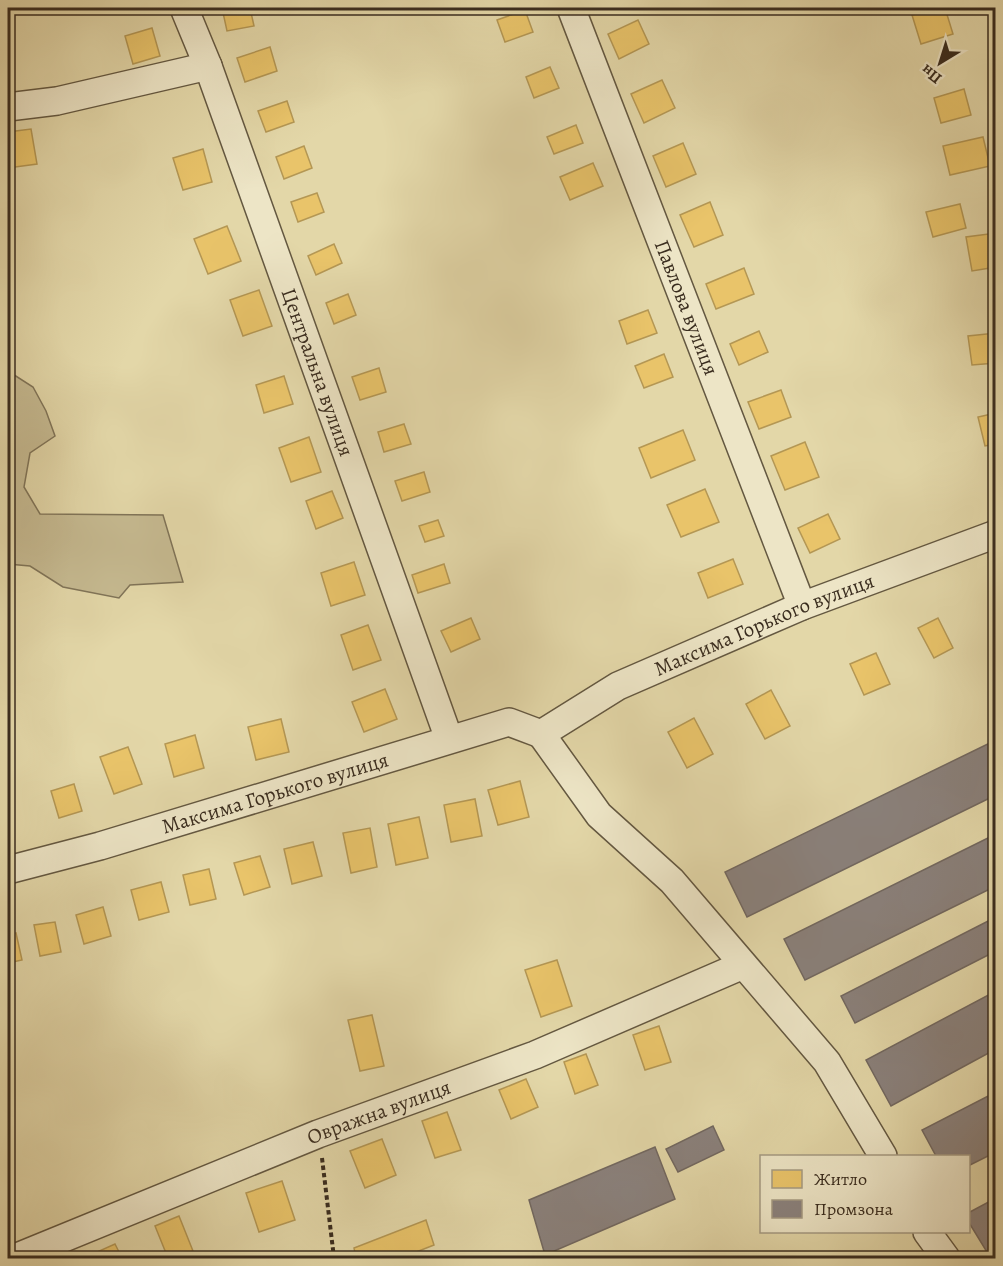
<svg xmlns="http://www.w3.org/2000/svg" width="1003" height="1266" font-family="Alegreya,serif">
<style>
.green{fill:#c6ba91;stroke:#807458;stroke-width:1.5}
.homes{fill:#e9c46a;stroke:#b49754;stroke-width:1.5}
.industry{fill:#8a817c;stroke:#726860;stroke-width:1.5}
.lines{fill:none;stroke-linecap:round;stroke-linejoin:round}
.street-casing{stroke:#645841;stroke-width:30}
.path{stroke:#3a2d1f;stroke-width:4;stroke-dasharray:4.5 3;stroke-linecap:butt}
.street{stroke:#ede5c6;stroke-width:27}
.labels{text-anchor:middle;stroke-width:6;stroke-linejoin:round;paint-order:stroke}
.street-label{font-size:21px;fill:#3a2d1f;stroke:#ede5c6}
</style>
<rect width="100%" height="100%" fill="#e3d7a8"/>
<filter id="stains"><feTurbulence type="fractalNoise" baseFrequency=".00333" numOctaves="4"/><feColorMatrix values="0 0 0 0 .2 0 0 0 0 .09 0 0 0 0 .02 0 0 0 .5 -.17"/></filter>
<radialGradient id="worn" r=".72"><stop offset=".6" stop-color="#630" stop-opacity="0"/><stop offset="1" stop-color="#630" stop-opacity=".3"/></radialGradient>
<polygon class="green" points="8,371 33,387 46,411 55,436 30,453 24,487 40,514 163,515 183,582 130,585 119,598 63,587 30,566 8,564"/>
<g class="homes">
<polygon points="222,8 250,8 254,26 227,31"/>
<polygon points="938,8 945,8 953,34 921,44 912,15"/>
<polygon points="525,10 533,32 505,42 497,20"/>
<polygon points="638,20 649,44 619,59 608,34"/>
<polygon points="152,28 160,56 133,64 125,36"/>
<polygon points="270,47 277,71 245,82 237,58"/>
<polygon points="550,67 559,88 534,98 526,77"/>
<polygon points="662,80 675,108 644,123 631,94"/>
<polygon points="964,89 971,115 941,123 934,98"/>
<polygon points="287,101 294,122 266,132 258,111"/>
<polygon points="576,125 583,143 554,154 547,137"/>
<polygon points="31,129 37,164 8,168 8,132"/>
<polygon points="983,137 990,166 950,175 943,146"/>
<polygon points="683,143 696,174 666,187 653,156"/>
<polygon points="304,146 312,168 284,179 276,157"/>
<polygon points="203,149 212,182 183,190 173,158"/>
<polygon points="593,163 603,186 570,200 560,177"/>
<polygon points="317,193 324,212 298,222 291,202"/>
<polygon points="710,202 723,235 694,247 680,215"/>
<polygon points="960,204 966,228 933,237 926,212"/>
<polygon points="227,226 241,261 208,274 194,239"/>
<polygon points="996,233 996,267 972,271 966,237"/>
<polygon points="334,244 342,263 316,275 308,256"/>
<polygon points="744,268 754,294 716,309 706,284"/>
<polygon points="259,290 272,326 243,336 230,300"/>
<polygon points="348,294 356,315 334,324 326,303"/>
<polygon points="648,310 657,333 627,344 619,321"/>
<polygon points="759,331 768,352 739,365 730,344"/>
<polygon points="996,333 996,363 972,365 968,336"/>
<polygon points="664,354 673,377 644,388 635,366"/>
<polygon points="379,368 386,392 360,400 352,377"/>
<polygon points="284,376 293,404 264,413 256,385"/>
<polygon points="781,390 791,417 759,429 748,402"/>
<polygon points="996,413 996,444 985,446 978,417"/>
<polygon points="404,424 411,444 384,452 378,432"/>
<polygon points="683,430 695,460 651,478 639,448"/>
<polygon points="309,437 321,472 291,482 279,448"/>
<polygon points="805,442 819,477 785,490 771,456"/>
<polygon points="424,472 430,492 402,501 395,481"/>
<polygon points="705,489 719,522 681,537 667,505"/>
<polygon points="332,491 343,518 316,529 306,501"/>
<polygon points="828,514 840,539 810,553 798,528"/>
<polygon points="438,520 444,536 425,542 419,526"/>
<polygon points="733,559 743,584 708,598 698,573"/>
<polygon points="354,562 365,595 331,606 321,573"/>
<polygon points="444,564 450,583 418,593 412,575"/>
<polygon points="471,618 480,639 451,652 441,631"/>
<polygon points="938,618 953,648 934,658 918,628"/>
<polygon points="368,625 381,660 353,670 341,635"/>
<polygon points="876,653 890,684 864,695 850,664"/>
<polygon points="385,689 397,719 364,732 352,702"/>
<polygon points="771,690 790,726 765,739 746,704"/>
<polygon points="694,718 713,754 687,768 668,732"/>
<polygon points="281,719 289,752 256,760 248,727"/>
<polygon points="195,735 204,768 174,777 165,744"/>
<polygon points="128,747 142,784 114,794 100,757"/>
<polygon points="520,781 529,817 498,825 488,790"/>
<polygon points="74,784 82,811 59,818 51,791"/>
<polygon points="475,799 482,836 451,842 444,805"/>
<polygon points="419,817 428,858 396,865 388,824"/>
<polygon points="370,828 377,867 351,873 343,833"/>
<polygon points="313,842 322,876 292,884 284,849"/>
<polygon points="260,856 270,887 244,895 234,863"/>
<polygon points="209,869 216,899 190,905 183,875"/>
<polygon points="161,882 169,912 139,920 131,890"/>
<polygon points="103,907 111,936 84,944 76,915"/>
<polygon points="55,922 61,952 40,956 34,925"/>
<polygon points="16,933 22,960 8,963 8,935"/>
<polygon points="557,960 572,1006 541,1017 525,970"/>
<polygon points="372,1015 384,1066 360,1071 348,1020"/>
<polygon points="659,1026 671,1062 645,1070 633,1035"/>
<polygon points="586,1054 598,1085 575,1094 564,1062"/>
<polygon points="526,1079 538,1107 511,1119 499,1090"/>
<polygon points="447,1112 461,1150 435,1158 422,1121"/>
<polygon points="382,1139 396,1175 365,1188 350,1151"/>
<polygon points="282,1181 295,1220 259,1232 246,1193"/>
<polygon points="179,1216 193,1251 168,1258 155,1226"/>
<polygon points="426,1220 434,1245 401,1258 356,1258 354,1248"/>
<polygon points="115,1244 122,1258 89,1258 88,1256"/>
</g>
<g class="industry">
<polygon points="996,740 996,795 747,917 725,872"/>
<polygon points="996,834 996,886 805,980 784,939"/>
<polygon points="996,917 996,951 855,1023 841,996"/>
<polygon points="996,991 996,1049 891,1106 866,1060"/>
<polygon points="996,1092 996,1152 968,1166 968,1156 936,1156 922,1130"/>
<polygon points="713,1126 724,1150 678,1172 666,1149"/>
<polygon points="655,1147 675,1199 545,1255 529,1200"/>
<polygon points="996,1198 996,1254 990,1257 968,1221 968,1213"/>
</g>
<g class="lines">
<defs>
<g id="street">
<path id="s1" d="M184 8 208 66 449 739"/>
<path id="s2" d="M571 8 802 606"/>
<polyline points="8,107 57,101 208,66"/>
<path id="s3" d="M8 870 100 846 509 722 541 734"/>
<path id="s4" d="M883 1156 827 1062 672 881 599 815 541 734 618 686 802 606 996 534"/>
<polyline points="927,1232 946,1258"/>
<path id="s5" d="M15 1258 318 1134 535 1055 743 965"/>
</g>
</defs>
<use href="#street" class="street-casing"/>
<polyline class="path" points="322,1158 334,1258"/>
<use href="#street" class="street"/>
</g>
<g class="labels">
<g class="street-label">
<text dy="7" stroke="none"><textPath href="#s2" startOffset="321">Павлова вулиця</textPath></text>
<text dy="7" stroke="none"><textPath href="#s1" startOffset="388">Центральна вулиця</textPath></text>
<text dy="7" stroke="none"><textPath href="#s4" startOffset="795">Максима Горького вулиця</textPath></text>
<text dy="7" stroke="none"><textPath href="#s3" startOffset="278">Максима Горького вулиця</textPath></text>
<text dy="7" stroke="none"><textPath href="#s5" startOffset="392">Овражна вулиця</textPath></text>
</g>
</g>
<rect width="1003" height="1266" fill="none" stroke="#e3d7a8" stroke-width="30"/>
<rect x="9" y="9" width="985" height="1248" fill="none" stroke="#3a2d1f" stroke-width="3"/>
<rect x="15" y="15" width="973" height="1236" fill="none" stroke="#3a2d1f" stroke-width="1.5"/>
<rect x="760" y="1155" width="210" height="78" fill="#ede5c6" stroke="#a59b83" stroke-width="1.5"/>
<rect x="772" y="1170" width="30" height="18" fill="#e9c46a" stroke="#a59b83" stroke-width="1.5"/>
<text x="814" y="1185" font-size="18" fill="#3a2d1f">Житло</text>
<rect x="772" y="1200" width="30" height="18" fill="#8a817c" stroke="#a59b83" stroke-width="1.5"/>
<text x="814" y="1215" font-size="18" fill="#3a2d1f">Промзона</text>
<g transform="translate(940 63) rotate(218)" stroke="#ede5c6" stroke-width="4.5" paint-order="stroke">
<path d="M0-4.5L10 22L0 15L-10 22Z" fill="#3a2d1f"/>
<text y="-9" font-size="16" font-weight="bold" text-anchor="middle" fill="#3a2d1f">Пн</text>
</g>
<rect width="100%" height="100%" filter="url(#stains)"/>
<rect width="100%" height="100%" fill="url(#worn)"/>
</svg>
